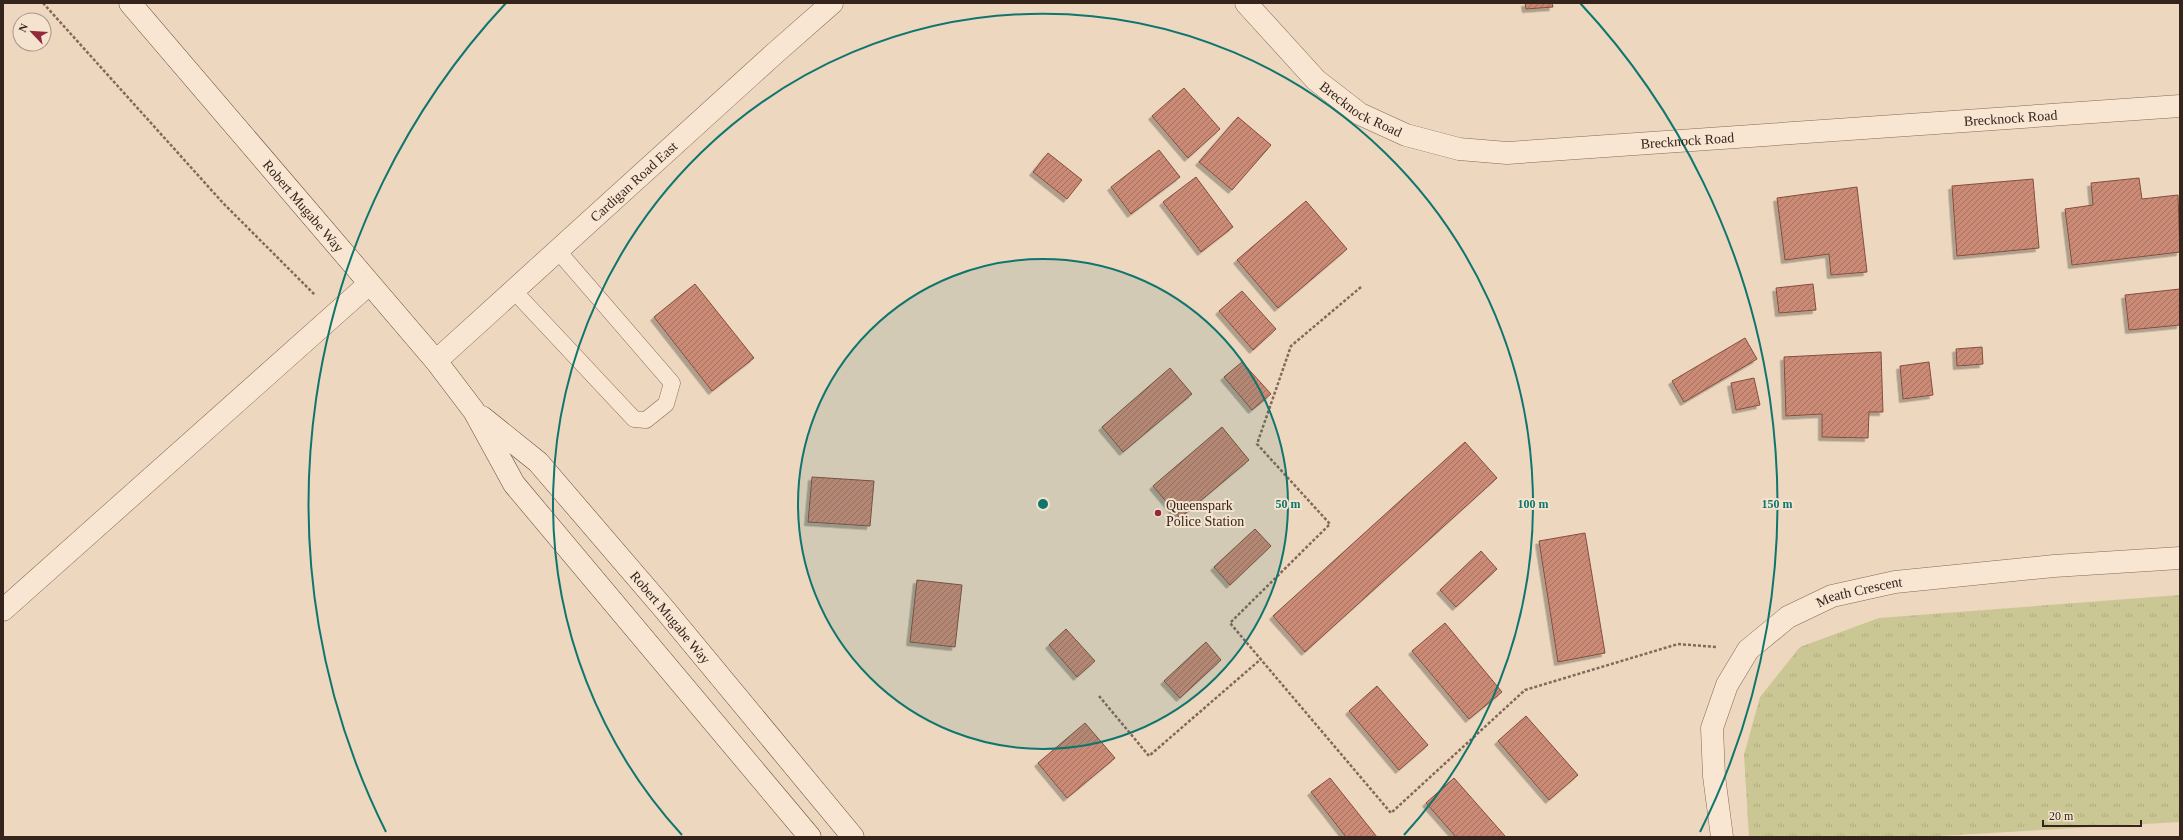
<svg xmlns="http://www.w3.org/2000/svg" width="2183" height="840" font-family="Georgia,serif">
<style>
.grass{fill:url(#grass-tufts)}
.building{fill:url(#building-hatch);stroke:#844e3e;filter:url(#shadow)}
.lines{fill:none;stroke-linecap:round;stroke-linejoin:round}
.lane-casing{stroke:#856858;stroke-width:17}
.street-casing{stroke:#856858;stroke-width:23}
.secondary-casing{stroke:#674a3b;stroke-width:23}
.path{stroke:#856858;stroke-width:2.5;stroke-dasharray:3 2;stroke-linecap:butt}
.lane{stroke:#f8e6d2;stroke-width:16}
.street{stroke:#f8e6d2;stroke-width:22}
.secondary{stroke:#f8e6d2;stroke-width:22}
.ring{fill:none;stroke:#0f766e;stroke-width:2}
.poi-dot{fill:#93293c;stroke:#f4e3ce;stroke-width:1.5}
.labels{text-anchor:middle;stroke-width:4;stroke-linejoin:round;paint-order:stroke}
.street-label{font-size:14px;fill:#35241c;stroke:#f4e3ce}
.poi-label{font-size:14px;fill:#35241c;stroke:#f4e3ce;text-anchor:start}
.centre{fill:#0f766e;stroke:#f4e3ce;stroke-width:2}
.ring-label{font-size:12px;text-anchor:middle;font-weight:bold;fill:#0f766e;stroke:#f4e3ce;stroke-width:4;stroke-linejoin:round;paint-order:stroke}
</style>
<defs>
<pattern id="grass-tufts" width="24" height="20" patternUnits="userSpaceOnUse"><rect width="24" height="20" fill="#cac794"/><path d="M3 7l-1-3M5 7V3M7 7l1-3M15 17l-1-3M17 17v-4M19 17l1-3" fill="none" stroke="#aeab7f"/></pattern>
<pattern id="building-hatch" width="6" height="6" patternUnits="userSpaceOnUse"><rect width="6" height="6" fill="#ca8a75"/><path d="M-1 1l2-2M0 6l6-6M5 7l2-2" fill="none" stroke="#a5715f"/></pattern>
<filter id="shadow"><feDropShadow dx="-3.5" dy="3.5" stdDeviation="0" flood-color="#0004"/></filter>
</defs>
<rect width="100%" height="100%" fill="#edd7bf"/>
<polygon class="grass" points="2180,595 2180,822 1921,837 1749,837 1744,755 1760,697 1800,647 1879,618"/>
<g class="building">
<polygon points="1525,3 1552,3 1553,7 1526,9"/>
<polygon points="1184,88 1220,129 1188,158 1152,116"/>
<polygon points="1238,117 1271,145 1232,190 1199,162"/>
<polygon points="1159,150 1180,177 1131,214 1111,187"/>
<polygon points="1048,153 1082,180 1067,199 1033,172"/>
<polygon points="1196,177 1233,227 1201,252 1163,202"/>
<polygon points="2139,178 2142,199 2178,195 2180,252 2072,265 2065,209 2093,205 2091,183"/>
<polygon points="2033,179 2039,248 1957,256 1952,186"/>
<polygon points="1857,187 1867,272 1831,275 1829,254 1785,260 1777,198"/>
<polygon points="1306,201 1347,249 1278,308 1237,260"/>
<polygon points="695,284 754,358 712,391 654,317"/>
<polygon points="1813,284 1816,310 1779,313 1776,288"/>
<polygon points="2180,289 2180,325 2129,330 2125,295"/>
<polygon points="1242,291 1276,329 1253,350 1219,311"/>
<polygon points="1745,338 1757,359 1684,402 1672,381"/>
<polygon points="1982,347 1983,364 1957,366 1956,349"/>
<polygon points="1881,352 1883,412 1869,412 1868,438 1822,437 1822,414 1786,416 1784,357"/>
<polygon points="1242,362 1271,394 1252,410 1224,377"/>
<polygon points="1929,362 1933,395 1903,399 1900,366"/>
<polygon points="1170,368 1192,394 1123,452 1102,427"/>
<polygon points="1754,378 1760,405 1736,410 1731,383"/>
<polygon points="1222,427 1249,460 1180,518 1153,486"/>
<polygon points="1465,442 1497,478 1305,652 1273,616"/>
<polygon points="812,477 874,481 870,526 808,522"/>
<polygon points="1255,529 1271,546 1230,585 1214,567"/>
<polygon points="1585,533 1605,653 1558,662 1539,541"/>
<polygon points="1481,551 1497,569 1456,607 1440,590"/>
<polygon points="917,580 962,585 955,647 910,642"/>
<polygon points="1445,623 1502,692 1469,719 1412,651"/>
<polygon points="1066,629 1095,661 1077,677 1049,645"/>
<polygon points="1206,642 1221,660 1180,698 1164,681"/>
<polygon points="1377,686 1428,745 1399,770 1349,711"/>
<polygon points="1526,716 1578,775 1549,800 1498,741"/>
<polygon points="1085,723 1115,758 1067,798 1038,763"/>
<polygon points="1330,778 1377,837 1346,837 1311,792"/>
<polygon points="1454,778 1505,836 1505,837 1456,837 1426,803"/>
</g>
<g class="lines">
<defs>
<polyline id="lane" points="514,291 634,419 646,420 666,404 672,383 558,251"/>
<g id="street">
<path id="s1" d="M1246 3 1316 80 1360 114 1406 135 1459 149 1507 153 2180 106"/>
<path id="s2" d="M436 361 774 54 832 3"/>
<polyline points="3,610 369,284"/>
<path id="s3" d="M1722 837 1714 776 1712 728 1727 685 1748 650 1788 617 1832 596 1895 582 2054 566 2180 558"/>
</g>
<g id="secondary">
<path id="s4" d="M130 3 436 361 474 411 514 484 810 837"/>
<path id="s5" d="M482 417 538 462 665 610 853 837"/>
</g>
</defs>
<use href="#lane" class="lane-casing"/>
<use href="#street" class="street-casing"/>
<use href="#secondary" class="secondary-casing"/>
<g class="path">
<polyline points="43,3 223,203 315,295"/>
<polyline points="1361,287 1291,346 1257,444 1330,524 1230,623 1391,813 1525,690 1678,644 1716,647"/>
<polyline points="1099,696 1149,756 1261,659"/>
</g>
<use href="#lane" class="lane"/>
<use href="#street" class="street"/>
<use href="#secondary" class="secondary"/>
</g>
<circle cx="1043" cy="504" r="245" fill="#0f766e" fill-opacity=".12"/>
<g class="ring">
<circle cx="1043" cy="504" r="245"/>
<path d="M682 835A490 490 0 1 1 1404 835"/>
<path d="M386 832A734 734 0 0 1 506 3M1580 3A734 734 0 0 1 1700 832"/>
</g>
<circle class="poi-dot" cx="1158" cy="513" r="4"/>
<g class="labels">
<g class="street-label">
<text dy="5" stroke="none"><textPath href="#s1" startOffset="158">Brecknock Road</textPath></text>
<text dy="5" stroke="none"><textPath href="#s1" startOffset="818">Brecknock Road</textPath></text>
<text dy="5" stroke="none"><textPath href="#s1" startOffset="494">Brecknock Road</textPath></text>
<text dy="5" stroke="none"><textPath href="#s2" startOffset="267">Cardigan Road East</textPath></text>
<text dy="5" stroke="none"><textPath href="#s4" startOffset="267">Robert Mugabe Way</textPath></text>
<text dy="5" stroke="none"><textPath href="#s3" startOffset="324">Meath Crescent</textPath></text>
<text dy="5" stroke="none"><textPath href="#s5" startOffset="276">Robert Mugabe Way</textPath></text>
</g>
<g class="poi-label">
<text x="1166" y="510">Queenspark<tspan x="1166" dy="16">Police Station</tspan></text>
</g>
</g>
<circle cx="1043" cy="504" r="6" class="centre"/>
<g class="ring-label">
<text x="1288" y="508">50 m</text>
<text x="1533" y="508">100 m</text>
<text x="1777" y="508">150 m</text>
</g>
<rect width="2183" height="840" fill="none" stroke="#35241c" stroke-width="8"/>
<g transform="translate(32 32) rotate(295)"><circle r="19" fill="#f4e3ce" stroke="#a89787"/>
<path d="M0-3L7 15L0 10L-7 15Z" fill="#93293c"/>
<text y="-6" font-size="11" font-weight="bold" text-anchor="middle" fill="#35241c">N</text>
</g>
<path d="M2043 820v6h98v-6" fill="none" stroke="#35241c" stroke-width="2"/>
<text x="2049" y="820" font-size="12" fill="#35241c" stroke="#f4e3ce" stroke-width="3" paint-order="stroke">20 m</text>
</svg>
